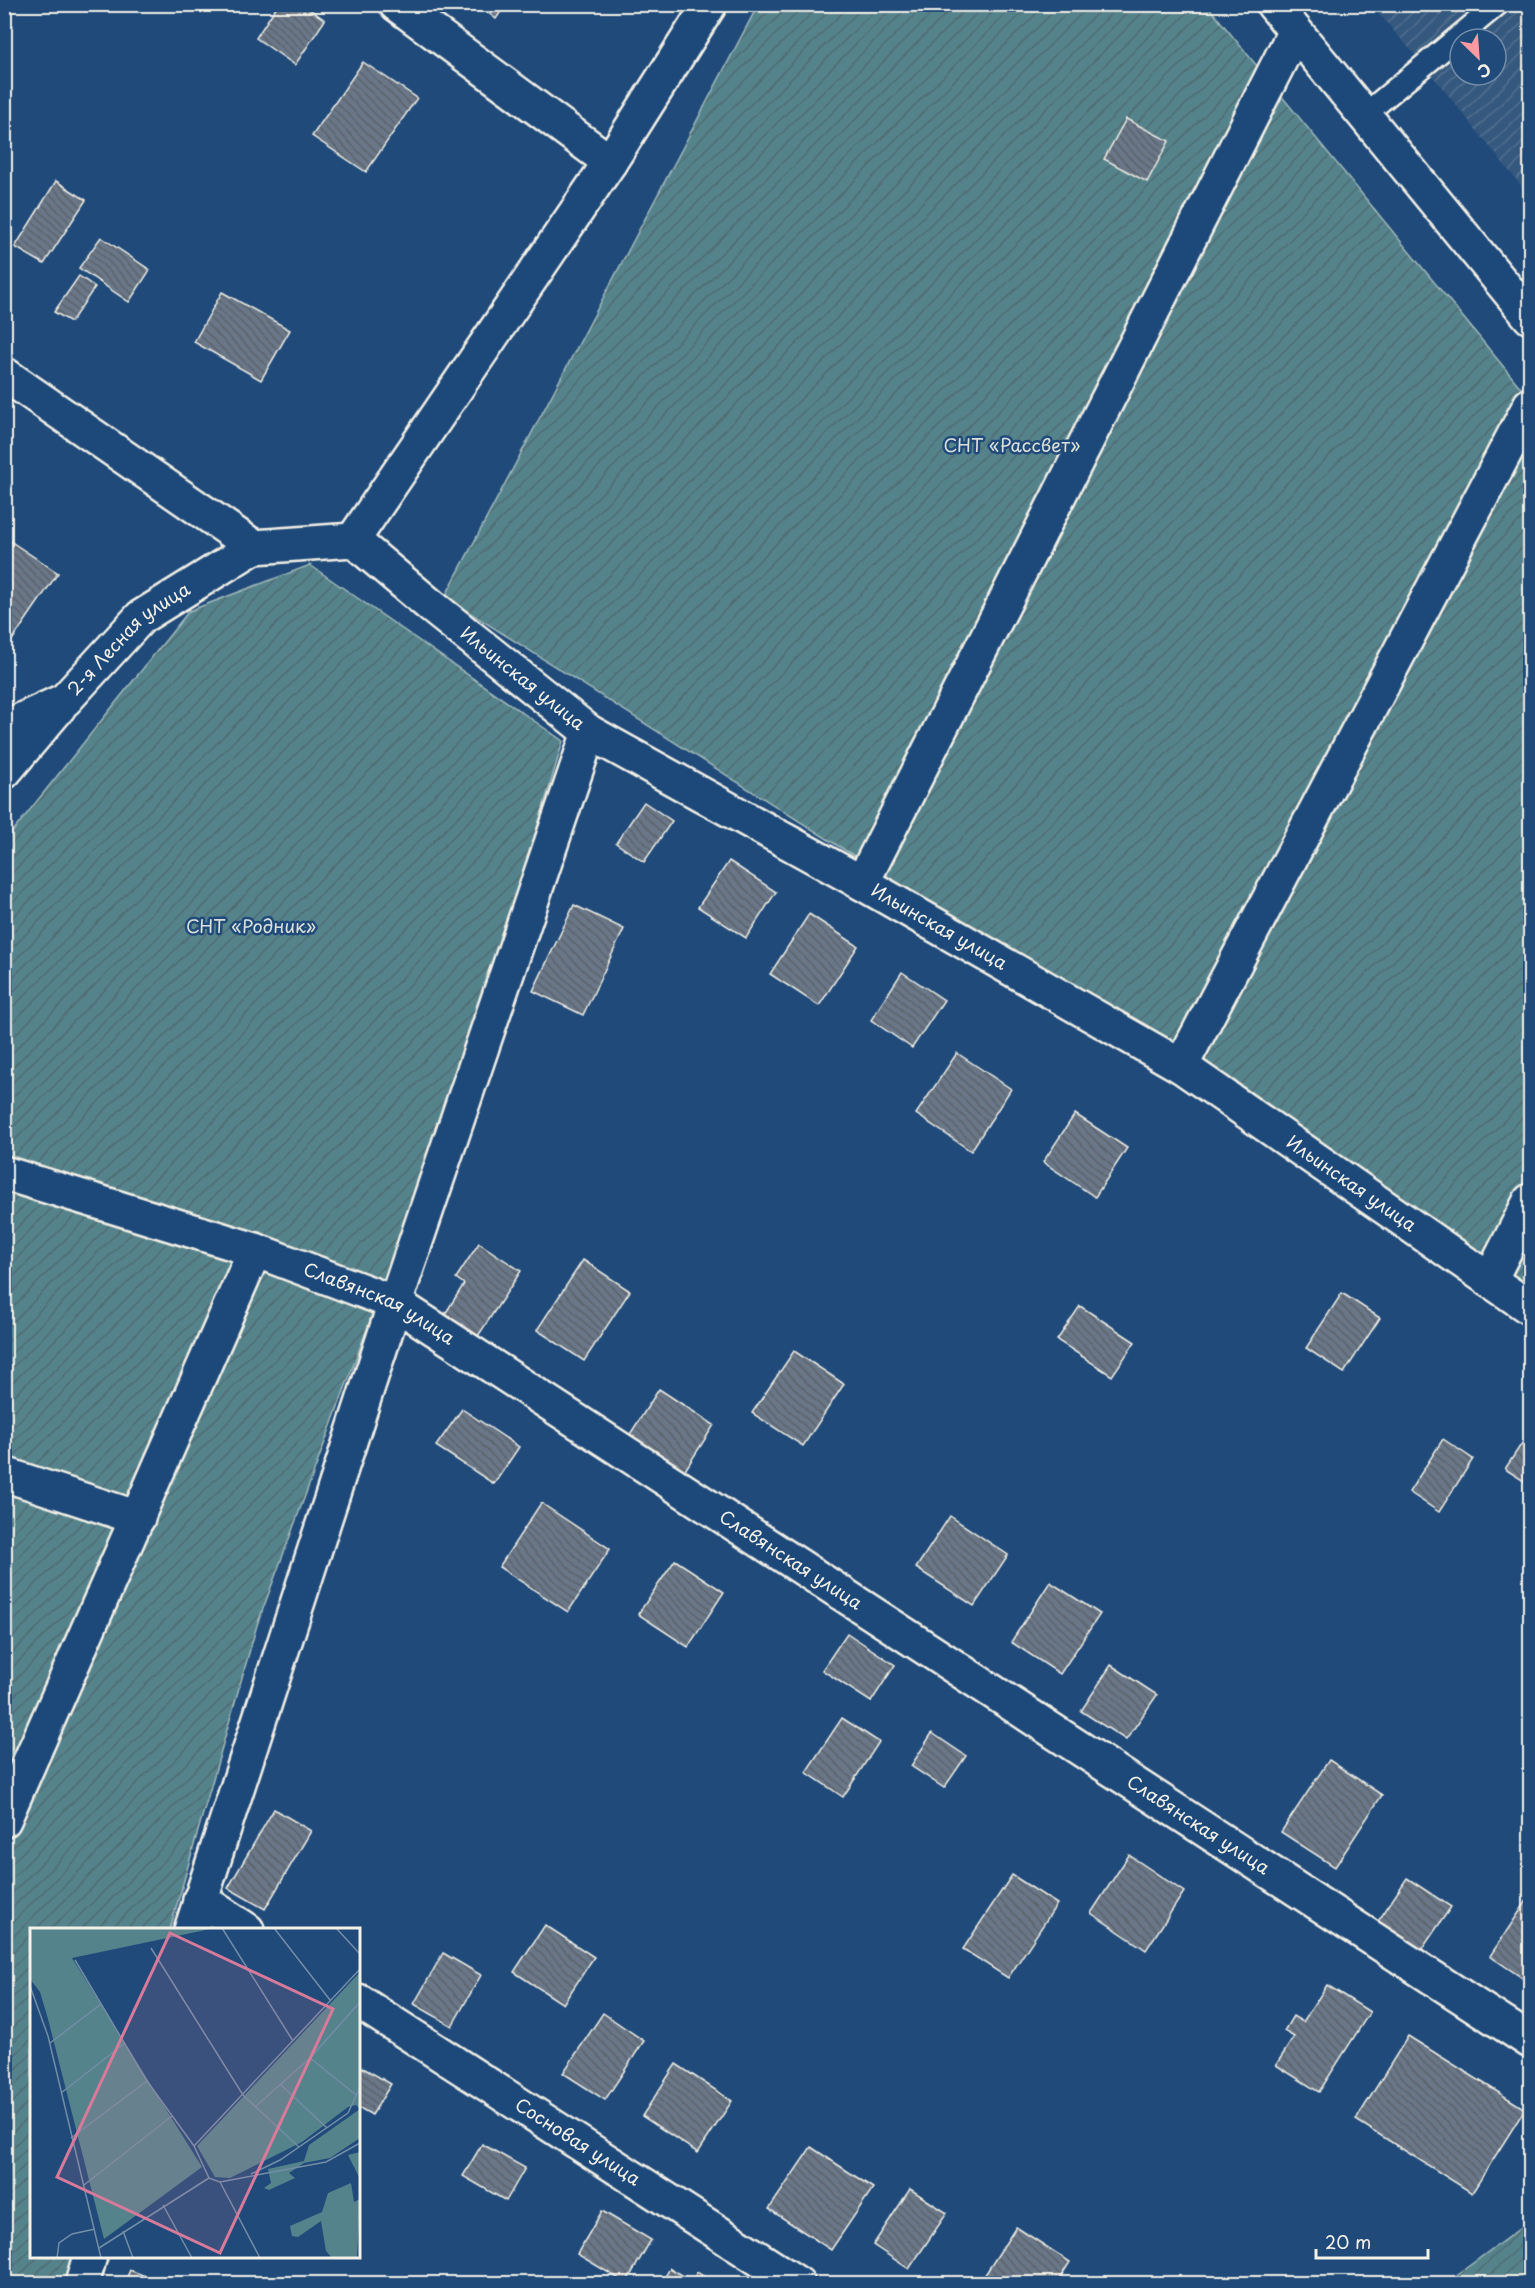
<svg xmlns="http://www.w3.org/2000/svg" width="1535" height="2288" font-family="'Playpen Sans',sans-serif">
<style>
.industrial{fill:url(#industrial-furrows);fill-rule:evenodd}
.garden{fill:url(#garden-furrows);stroke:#a4baba;stroke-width:1.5}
.building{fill:url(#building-back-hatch);stroke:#f4f1e8;stroke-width:1.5}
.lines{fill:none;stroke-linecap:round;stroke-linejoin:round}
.lane-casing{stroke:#f4f1e8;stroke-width:26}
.street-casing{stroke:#f4f1e8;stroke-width:38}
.secondary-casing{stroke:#f4f1e8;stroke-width:38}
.lane{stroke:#1f4a7a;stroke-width:21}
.street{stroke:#1f4a7a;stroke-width:33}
.secondary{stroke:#1f4a7a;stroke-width:33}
.labels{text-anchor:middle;stroke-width:5;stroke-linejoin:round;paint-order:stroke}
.park-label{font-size:18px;fill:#dce0da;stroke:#1f4a7a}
.street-label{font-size:18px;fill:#f4f1e8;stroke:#1f4a7a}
.inset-road{fill:none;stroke:#748da6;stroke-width:1.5}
.view{fill:#d87a9a;fill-opacity:0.15;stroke:#d87a9a;stroke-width:3}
.inset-edge{fill:none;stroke:#f4f1e8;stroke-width:3}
</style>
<defs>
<pattern id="industrial-furrows" width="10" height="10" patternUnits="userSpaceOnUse" patternTransform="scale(1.5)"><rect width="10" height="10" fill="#35587e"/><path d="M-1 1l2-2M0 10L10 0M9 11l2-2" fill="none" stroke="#537090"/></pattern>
<pattern id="garden-furrows" width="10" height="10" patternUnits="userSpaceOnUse" patternTransform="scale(1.5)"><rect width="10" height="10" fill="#54838c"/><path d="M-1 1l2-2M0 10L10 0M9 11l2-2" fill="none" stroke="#506b70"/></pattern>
<pattern id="building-back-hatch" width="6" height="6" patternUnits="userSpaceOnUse" patternTransform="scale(1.5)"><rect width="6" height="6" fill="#697788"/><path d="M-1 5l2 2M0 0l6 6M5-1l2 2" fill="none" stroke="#5b626a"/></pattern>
</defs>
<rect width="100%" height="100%" fill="#1f4a7a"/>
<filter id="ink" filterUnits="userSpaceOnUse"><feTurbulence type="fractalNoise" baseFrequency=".0167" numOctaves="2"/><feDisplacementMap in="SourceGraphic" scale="12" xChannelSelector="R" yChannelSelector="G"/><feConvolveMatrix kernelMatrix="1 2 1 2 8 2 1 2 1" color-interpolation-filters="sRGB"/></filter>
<g filter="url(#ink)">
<path class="industrial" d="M1371 5H1530V197L1424 65ZM1460 39H1496V75H1460Z"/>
<g class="garden">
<polygon points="758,5 1207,5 1530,399 1530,1292 889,878 445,597"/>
<polygon points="310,565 563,741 475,1038 257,1625 170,1929 32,1930 32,2256 77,2257 69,2283 5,2284 5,841 189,611"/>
<polygon points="1530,2221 1530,2283 1446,2283"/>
</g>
<g class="building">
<polygon points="278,4 302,4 325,20 295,65 256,38"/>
<polygon points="477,4 506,4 496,19"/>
<polygon points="363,62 417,98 366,172 312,136"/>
<polygon points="1126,119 1169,141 1147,182 1104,159"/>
<polygon points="56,181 86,200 44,264 15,247"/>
<polygon points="101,237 150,270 129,302 79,268"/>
<polygon points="79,276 95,287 71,322 54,312"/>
<polygon points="222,292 290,330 261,380 194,342"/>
<polygon points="4,537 58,573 4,652"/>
<polygon points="644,802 672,821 644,862 616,843"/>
<polygon points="729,861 776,892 746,938 698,907"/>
<polygon points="574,905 624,929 583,1015 533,991"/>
<polygon points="809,914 858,946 819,1006 770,974"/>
<polygon points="902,972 944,1000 912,1048 871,1020"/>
<polygon points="957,1053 1011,1089 971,1151 916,1114"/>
<polygon points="1075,1114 1127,1148 1095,1197 1043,1162"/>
<polygon points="479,1243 521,1271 478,1336 445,1314 464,1284 456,1278"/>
<polygon points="583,1260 630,1291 584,1361 537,1330"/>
<polygon points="1342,1293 1380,1318 1344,1373 1306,1348"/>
<polygon points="1080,1306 1135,1342 1112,1376 1057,1340"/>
<polygon points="794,1351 844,1384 803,1446 752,1413"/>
<polygon points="659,1389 714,1425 682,1475 627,1439"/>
<polygon points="462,1409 519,1447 494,1484 436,1446"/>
<polygon points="1530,1431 1530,1485 1505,1469"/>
<polygon points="1443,1439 1473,1459 1439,1512 1409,1492"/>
<polygon points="541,1503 610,1549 568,1612 499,1567"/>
<polygon points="950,1516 1008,1555 974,1606 916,1568"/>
<polygon points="675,1560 724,1592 688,1647 638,1614"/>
<polygon points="1050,1582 1100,1614 1060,1674 1011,1642"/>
<polygon points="847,1633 895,1665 871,1702 822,1670"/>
<polygon points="1111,1665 1157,1695 1126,1740 1081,1711"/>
<polygon points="842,1718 879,1742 843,1797 806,1772"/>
<polygon points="932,1733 966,1756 944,1788 911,1766"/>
<polygon points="1329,1760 1382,1795 1335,1867 1281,1832"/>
<polygon points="274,1809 311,1831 265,1909 228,1888"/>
<polygon points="1129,1855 1184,1892 1146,1950 1091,1913"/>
<polygon points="1012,1875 1057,1904 1008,1978 963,1949"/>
<polygon points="1407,1878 1451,1907 1416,1958 1373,1929"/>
<polygon points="1530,1896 1530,1983 1490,1956"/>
<polygon points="545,1925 594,1957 563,2004 514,1972"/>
<polygon points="443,1953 481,1975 452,2026 414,2004"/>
<polygon points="1327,1985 1370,2012 1319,2092 1276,2065 1294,2037 1284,2031 1293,2016 1303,2022"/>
<polygon points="603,2013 644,2041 605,2100 563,2073"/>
<polygon points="1408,2036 1525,2109 1472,2193 1356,2120"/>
<polygon points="676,2064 732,2101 698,2153 642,2116"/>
<polygon points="358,2065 391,2084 372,2115 358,2107"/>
<polygon points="482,2144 525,2168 506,2201 463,2176"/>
<polygon points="811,2147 873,2188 831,2250 769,2209"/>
<polygon points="910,2189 947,2213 909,2269 873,2245"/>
<polygon points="602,2211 651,2240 626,2283 577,2254"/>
<polygon points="1016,2227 1070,2262 1056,2284 979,2284"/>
<polygon points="670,2268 692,2281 697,2272 715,2284 661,2284"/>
<polygon points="130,2270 165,2284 124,2284"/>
</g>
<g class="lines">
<defs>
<polyline id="lane" points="1364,115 1498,4"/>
<g id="street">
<polyline points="396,4 610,162"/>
<polyline points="4,374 254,547 353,540"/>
<path id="s1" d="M353 540 430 605 589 732 862 883 1181 1066 1530 1308"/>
<polyline points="353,540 610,162 710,4"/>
<path id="s2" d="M4 728 65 700 141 617 254 547"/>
<polyline points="4,772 59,707"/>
<polyline points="862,883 1295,31"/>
<polyline points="1181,1066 1530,405"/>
<path id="s3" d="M4 1173 255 1250 395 1303 1530 2041"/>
<polyline points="1490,1280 1530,1201"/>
<polyline points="4,1474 138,1518"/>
<polyline points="4,1820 255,1250"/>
<polyline points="200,1899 247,1930"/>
<polyline points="191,1930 395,1303 589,732"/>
<path id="s4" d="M358 2001 798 2284"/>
<polyline points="82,2284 90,2256"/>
</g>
<polyline id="secondary" points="1273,4 1530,317"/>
</defs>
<use href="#lane" class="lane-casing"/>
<use href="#street" class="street-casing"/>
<use href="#secondary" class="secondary-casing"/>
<use href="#lane" class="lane"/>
<use href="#street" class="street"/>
<use href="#secondary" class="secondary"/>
</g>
</g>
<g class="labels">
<g class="park-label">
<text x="1012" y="452">СНТ «Рассвет»</text>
<text x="251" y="933">СНТ «Родник»</text>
</g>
<g class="street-label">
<text dy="6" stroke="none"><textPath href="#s2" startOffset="156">2-я Лесная улица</textPath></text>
<text dy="6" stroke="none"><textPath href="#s1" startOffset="219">Ильинская улица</textPath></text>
<text dy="6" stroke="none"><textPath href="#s1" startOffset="705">Ильинская улица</textPath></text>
<text dy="6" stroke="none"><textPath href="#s1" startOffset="1191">Ильинская улица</textPath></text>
<text dy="6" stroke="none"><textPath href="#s3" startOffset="398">Славянская улица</textPath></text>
<text dy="6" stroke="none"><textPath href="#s3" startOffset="884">Славянская улица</textPath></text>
<text dy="6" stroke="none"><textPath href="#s3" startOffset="1370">Славянская улица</textPath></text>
<text dy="6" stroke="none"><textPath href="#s4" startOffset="261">Сосновая улица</textPath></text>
</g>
</g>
<g transform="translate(30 1928)">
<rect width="330" height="330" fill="#1f4a7a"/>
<path d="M330 181V210L300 230 274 235 259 245 265 250 239 262 234 260 241 255 238 241 274 233 279 217ZM330 224V251L318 227ZM321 255 324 274 330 271 327 330H302L296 323 291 293 268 309 262 308 260 298 292 284 298 265Z" fill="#54838c"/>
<path d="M0 0H185L42 30 172 239 74 311 18 91 10 64 0 51ZM330 44V181L326 177 318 179 272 214 200 250 185 249 167 218Z" fill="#54838c"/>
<path class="inset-road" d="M192 0 263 113M244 0 300 72M306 0 330 26M121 20 213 167 269 219M45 32 117 153 164 218 179 250M0 58 18 108 71 330M20 115 71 76M280 130 326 167M250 156 297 200M31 165 95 115M225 179 280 130 330 74M41 210 117 153M164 218 330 41M221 246 250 232 318 185 330 159M179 250 190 254 230 330M190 254 296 234 330 215M54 257 142 188M133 277 162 330M93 303 103 330M69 320 179 250M27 330 29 315 42 306 65 301"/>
<path class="view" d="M140 5 303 81 190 325 27 249Z"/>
<rect width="330" height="330" class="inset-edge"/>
</g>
<rect width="1535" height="2288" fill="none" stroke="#1f4a7a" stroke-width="24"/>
<rect x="12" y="12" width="1511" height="2264" fill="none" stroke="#f4f1e8" stroke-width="2" filter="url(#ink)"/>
<g transform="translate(1478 57) rotate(155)"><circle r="28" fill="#1f4a7a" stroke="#748da6" stroke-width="1.5"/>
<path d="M0-4.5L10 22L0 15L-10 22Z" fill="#ff9aa2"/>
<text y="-9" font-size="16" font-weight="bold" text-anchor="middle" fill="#f4f1e8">С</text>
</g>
<path d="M1316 2249v9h112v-9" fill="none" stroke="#f4f1e8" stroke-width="3"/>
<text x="1325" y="2249" font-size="18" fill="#f4f1e8" stroke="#1f4a7a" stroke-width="4.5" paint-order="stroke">20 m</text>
</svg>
